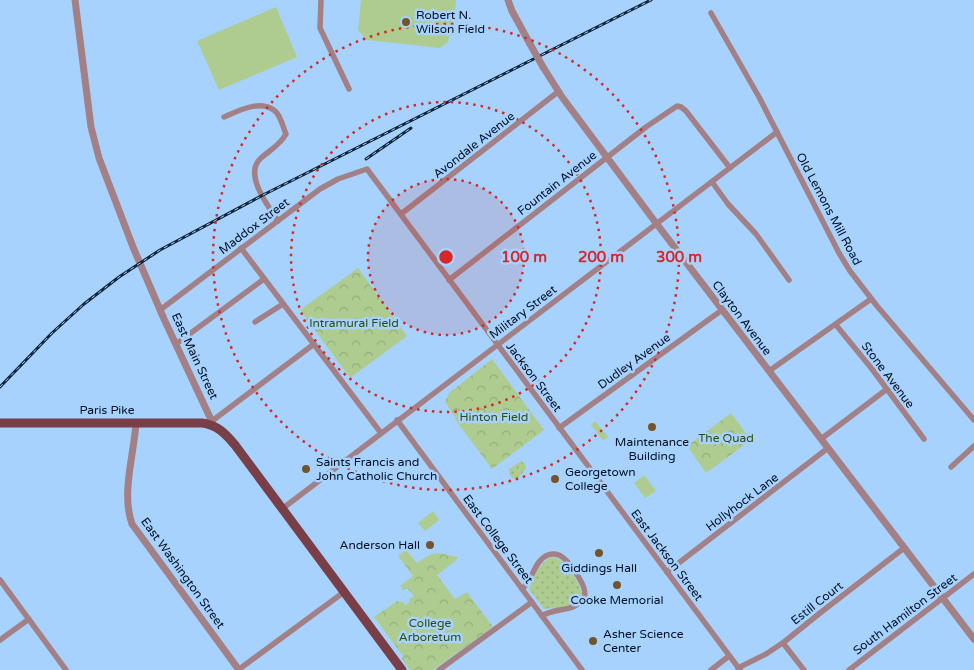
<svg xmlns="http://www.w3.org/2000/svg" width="974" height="670" font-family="'Varela Round',sans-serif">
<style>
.grass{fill:url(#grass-dots)}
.park{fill:url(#park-crowns)}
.pitch{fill:#aecc90}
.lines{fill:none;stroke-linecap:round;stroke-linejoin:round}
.minor{stroke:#a38085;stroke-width:5.5}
.tertiary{stroke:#a38085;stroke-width:7}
.primary{stroke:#793f49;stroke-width:9}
.rail-casing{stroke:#112439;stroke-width:3}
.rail{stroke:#a7d2fe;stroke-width:1;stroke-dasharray:4;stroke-linecap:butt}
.tertiary-bridge{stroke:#a38085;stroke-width:7}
.ring{fill:none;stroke:#d62828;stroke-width:2.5;stroke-dasharray:2.5 5}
.poi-dot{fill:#75542b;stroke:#a7d2fe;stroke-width:2}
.labels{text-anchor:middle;stroke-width:5;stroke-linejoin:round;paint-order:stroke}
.poi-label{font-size:12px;fill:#001023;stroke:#a7d2fe;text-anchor:start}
.street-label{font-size:12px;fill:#001023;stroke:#a7d2fe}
.park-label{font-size:12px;fill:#324c09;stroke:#a7d2fe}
.centre{fill:#d62828;stroke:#a7d2fe;stroke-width:2.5}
.ring-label{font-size:15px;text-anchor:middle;font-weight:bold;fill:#d62828;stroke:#a7d2fe;stroke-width:5;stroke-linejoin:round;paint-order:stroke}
</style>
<defs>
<pattern id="grass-dots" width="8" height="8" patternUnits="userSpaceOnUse" patternTransform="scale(1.25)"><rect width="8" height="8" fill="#aecc90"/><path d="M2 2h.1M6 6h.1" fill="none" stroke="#94ae7c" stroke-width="1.8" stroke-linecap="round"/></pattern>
<pattern id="park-crowns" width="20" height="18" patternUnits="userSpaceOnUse" patternTransform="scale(1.25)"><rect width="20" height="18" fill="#aecc90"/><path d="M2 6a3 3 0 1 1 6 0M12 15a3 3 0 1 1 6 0" fill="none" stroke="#94ae7c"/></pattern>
</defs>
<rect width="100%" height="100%" fill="#a7d2fe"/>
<g class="grass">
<polygon points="521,461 525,464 526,469 517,479 512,478 509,474 509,469"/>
<path d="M552 557C565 558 580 582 582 594 575 609 558 607 544 609L529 589C534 576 538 563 552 557Z"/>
</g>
<g class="park">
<polygon points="358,268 407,336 350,378 300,310"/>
<polygon points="492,359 544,430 492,469 456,421 455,417 445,402 449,393"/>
<polygon points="731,413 751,440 706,473 687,446"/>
<path d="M406 550 417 563C436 550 434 552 457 557L458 558 455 561 437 575 455 599 467 592 493 627 433 670H410L402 659 403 656 374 617 397 601 403 602 405 605 409 603V599L414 596 407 588 403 590 400 586 413 576 398 556Z"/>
</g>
<g class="pitch">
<polygon points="361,0 456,0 455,13 448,42 440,48 367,40 358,30"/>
<polygon points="276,7 297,57 219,90 197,41"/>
<polygon points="595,421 608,437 603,441 591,425"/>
<polygon points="644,475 656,491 645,498 634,483"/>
<polygon points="433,511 439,520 425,531 418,523"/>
</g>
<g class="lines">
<g class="minor">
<polyline points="321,0 320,28 349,89"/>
<polyline points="711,13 759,97 839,253 850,271 877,306 974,420"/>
<path d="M224 117C238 111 262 98 276 112 281 117 283 127 286 134 280 145 270 150 261 158 243 174 268 206 278 221"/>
<polyline points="712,182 728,204 756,234 789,280"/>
<polyline points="401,214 559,91"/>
<polyline points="241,248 381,433"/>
<polyline points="449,280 646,127 677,106 681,107 686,111 730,168"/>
<polyline points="160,310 320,189 338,179 367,169 740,670"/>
<polyline points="255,322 283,304"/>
<polyline points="836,325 872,369 924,439"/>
<polyline points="176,344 264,279"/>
<polyline points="769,371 871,299"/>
<polyline points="397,420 582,670"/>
<polyline points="212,421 314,344"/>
<polyline points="559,428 722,310"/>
<polyline points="821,439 887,389"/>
<polyline points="951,467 974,446"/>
<polyline points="282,509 777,132"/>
<polyline points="667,572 828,448"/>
<polyline points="0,580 66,670"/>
<path d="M522 589C533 580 534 560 548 555 551 554 556 554 559 555 568 559 589 588 584 597 576 613 554 607 542 616"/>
<polyline points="0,640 29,619"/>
<polyline points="783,643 804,670"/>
<polyline points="738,668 766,654 784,642 820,613 904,548"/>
<polyline points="238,670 344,592"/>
<polyline points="439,670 532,602"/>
<polyline points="711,670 729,656"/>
<polyline points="849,670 974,574"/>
</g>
<g class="tertiary">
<polyline points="75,0 91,127 99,158 133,247 164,319 214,426"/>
<polyline points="508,0 512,11 530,44"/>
<polyline points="543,67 562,97 656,223 974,639"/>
<path d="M136 423C134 455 121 493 132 524L239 670"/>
</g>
<path class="primary" d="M0 423H202C217 425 225 433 235 445L402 670"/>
<defs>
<g id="rail">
<polyline points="366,159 411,128"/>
<polyline points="0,387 52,333 84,304 119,277 160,250 263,195 651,0"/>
</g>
</defs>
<use href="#rail" class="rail-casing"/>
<use href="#rail" class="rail"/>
<polyline class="tertiary-bridge" points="530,44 543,67"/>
</g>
<circle cx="446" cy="257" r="78" fill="#d62828" fill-opacity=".12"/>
<g class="ring">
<circle cx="446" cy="257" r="78"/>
<circle cx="446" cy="257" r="155"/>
<circle cx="446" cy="257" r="233"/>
</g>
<g class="poi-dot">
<circle cx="406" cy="22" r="5"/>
<circle cx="652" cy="427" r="5"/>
<circle cx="306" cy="469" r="5"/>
<circle cx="555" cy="479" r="5"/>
<circle cx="430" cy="545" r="5"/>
<circle cx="599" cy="553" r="5"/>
<circle cx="617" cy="585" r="5"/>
<circle cx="593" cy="641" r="5"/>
</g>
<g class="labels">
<g class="poi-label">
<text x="416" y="19">Robert N.<tspan x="416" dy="14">Wilson Field</tspan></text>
<text x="652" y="446" text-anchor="middle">Maintenance<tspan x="652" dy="14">Building</tspan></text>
<text x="316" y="466">Saints Francis and<tspan x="316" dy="14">John Catholic Church</tspan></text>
<text x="565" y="476">Georgetown<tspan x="565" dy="14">College</tspan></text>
<text x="420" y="549" text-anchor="end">Anderson Hall</text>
<text x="599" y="572" text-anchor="middle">Giddings Hall</text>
<text x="617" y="604" text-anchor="middle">Cooke Memorial</text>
<text x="603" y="638">Asher Science<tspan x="603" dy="14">Center</tspan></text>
</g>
<g class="street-label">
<text transform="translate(474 145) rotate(-38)" y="4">Avondale Avenue</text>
<text transform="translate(557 183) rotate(-38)" y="4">Fountain Avenue</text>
<text transform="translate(829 209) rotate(62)" y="4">Old Lemons Mill Road</text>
<text transform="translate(254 226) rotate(-37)" y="4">Maddox Street</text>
<text transform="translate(523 312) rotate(-37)" y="4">Military Street</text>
<text transform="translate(742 318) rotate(53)" y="4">Clayton Avenue</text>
<text transform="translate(195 356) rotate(65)" y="4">East Main Street</text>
<text transform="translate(634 361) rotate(-36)" y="4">Dudley Avenue</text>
<text transform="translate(888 375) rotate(53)" y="4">Stone Avenue</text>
<text transform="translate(534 377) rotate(53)" y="4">Jackson Street</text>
<text x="107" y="414">Paris Pike</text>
<text transform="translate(742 502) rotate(-37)" y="4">Hollyhock Lane</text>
<text transform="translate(498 539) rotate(53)" y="4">East College Street</text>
<text transform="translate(667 555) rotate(53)" y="4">East Jackson Street</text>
<text transform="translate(183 573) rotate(54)" y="4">East Washington Street</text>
<text transform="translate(817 603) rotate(-38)" y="4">Estill Court</text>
<text transform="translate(905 614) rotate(-37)" y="4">South Hamilton Street</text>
</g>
<g class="park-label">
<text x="354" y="327">Intramural Field</text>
<text x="494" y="421">Hinton Field</text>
<text x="726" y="442">The Quad</text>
<text x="430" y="627">College<tspan x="430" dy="14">Arboretum</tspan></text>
</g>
</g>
<circle cx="446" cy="257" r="8" class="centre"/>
<g class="ring-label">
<text x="524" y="262">100 m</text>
<text x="601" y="262">200 m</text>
<text x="679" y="262">300 m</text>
</g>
</svg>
